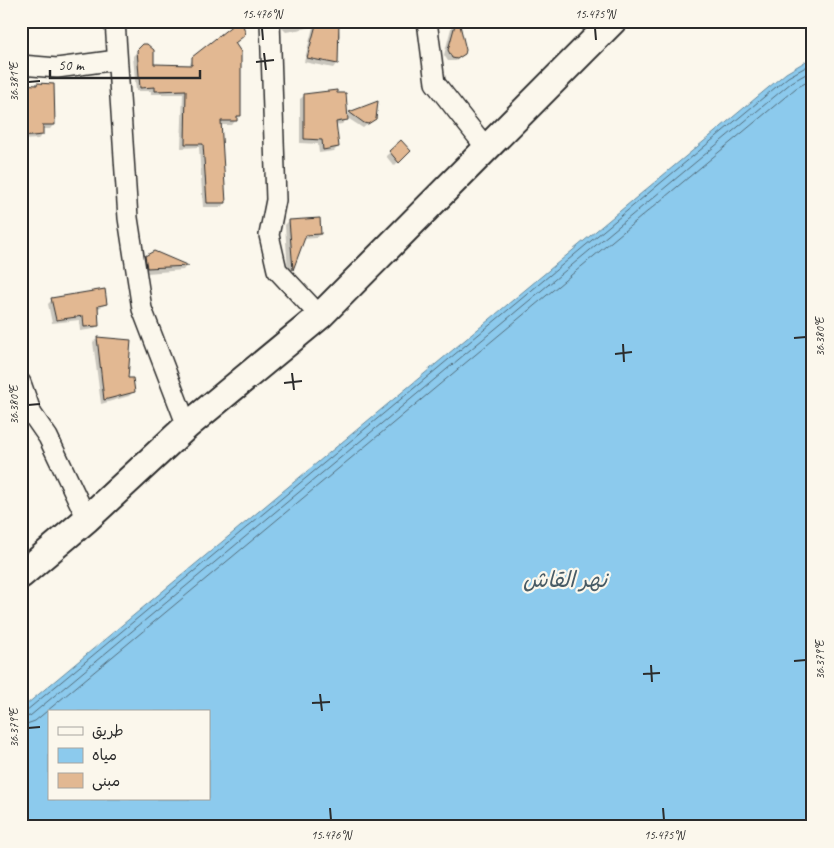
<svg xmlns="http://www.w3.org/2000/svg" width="834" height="848" font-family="Caveat,'Playpen Sans Arabic',sans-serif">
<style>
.water{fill:#8ccaed;stroke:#658a9f;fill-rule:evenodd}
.shadow{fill:#0003}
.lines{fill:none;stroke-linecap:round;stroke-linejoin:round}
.shore{stroke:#526b79;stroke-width:1}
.building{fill:#e2b892;stroke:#2b2b2b}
.minor-casing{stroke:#2b2b2b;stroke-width:22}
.secondary-casing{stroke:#2b2b2b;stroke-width:30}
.minor{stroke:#fbf7ec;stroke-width:19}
.secondary{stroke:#fbf7ec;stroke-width:26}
.ticks{fill:none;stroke:#2b2b2b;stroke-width:2}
.labels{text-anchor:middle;stroke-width:4.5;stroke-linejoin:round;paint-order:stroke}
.water-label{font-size:22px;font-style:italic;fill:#485b65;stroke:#fbf7ec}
.neatline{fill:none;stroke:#2b2b2b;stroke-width:2}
.ticks-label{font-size:12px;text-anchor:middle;fill:#2b2b2b}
</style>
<rect width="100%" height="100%" fill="#fbf7ec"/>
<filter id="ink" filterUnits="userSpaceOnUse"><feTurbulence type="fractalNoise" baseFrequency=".02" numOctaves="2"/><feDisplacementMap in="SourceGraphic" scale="10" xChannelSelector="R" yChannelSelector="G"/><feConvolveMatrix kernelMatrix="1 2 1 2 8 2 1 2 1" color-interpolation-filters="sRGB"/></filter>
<g filter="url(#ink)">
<path class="water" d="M813 57V827H21V709L786 73ZM49 712H209V799H49Z"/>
<g class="shadow">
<polygon points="240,21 244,31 234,43 240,115 232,125 220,125 225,203 221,207 203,207 199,147 181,148 183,94 151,94 151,91 136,91 133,56 143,45 153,65 189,66 193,58"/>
<polygon points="338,21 340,36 337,39 337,63 333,68 304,62 313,27 286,32 280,26 281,21"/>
<polygon points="453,21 458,21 460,57 456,61 448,61 444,55"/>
<polygon points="305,95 346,120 342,124 335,125 338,147 334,151 319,153 318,144 300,143 300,99"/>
<polygon points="377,103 375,118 363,128 346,117 350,113"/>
<polygon points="21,112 54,124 50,129 42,129 42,135 38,139 21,140"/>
<polygon points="401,142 409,151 394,166 386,156"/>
<polygon points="289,221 320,234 316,238 303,239 292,270 288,273 285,225"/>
<polygon points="154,253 186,266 183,270 147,273 143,271 142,262"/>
<polygon points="52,300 106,304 97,309 98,325 94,329 80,331 79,320 52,323 48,304"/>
<polygon points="98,338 133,392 129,396 101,404 93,342"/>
</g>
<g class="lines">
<g class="shore">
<polyline points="21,712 26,711 788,77 813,63"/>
<polyline points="21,718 30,716 792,82 813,70"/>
<polyline points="21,726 35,721 796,88 813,79"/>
</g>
</g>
<g class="building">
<polygon points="317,21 339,21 338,64 307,58"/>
<polygon points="456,21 459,21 466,50 465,54 457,59 452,58 448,50"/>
<polygon points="242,23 245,31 244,36 235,43 241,52 241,116 237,116 237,121 221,121 226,203 207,203 203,144 185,144 186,90 155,91 155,87 140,88 137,50 143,44 147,44 154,50 154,64 192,65 192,57 234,24"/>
<polygon points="37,83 54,84 55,125 43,125 43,135 21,137 21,84 37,85"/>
<polygon points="337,90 337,93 346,93 348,120 336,122 339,147 323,150 322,140 304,139 304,94"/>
<polygon points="378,101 376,119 368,124 364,123 349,112"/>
<polygon points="401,140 411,151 399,163 389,151"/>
<polygon points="320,218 321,234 306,235 293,270 289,220"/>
<polygon points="154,251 189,266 147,268 145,256"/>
<polygon points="105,289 107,304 98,306 99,326 84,327 83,316 56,320 51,298"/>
<polygon points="97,337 131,340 128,378 133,378 135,392 104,400"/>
</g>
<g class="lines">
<defs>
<g id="minor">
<polyline points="115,21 128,218 142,309 187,426"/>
<polyline points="270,21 276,200 269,235 277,270 320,316"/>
<polyline points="427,21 435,83 487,149"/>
<polyline points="21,65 57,68 117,60"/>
<polyline points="21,383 32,414 48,437 87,519"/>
</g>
<polyline id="secondary" points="21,575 87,519 187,426 320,316 613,21"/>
</defs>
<use href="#minor" class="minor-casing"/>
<use href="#secondary" class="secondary-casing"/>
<use href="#minor" class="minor"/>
<use href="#secondary" class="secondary"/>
</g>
</g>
<path class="ticks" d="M262 28 263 40M595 28 596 40M264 53 266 70M256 62 274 60M28 82 40 81M794 338 806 337M623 344 624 362M615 354 632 352M292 373 294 390M284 383 302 381M28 405 40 404M794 661 806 660M651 665 652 682M643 674 660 673M320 694 322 711M312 703 330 702M28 728 40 727M330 808 331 820M663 808 664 820"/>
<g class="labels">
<g class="water-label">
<text x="565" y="587">نهر القاش</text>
</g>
</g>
<rect width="834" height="848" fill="none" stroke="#fbf7ec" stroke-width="55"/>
<rect x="48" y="710" width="162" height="90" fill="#fbf7ec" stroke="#a8a59f"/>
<rect x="58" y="727" width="25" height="8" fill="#fbf7ec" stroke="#a8a59f"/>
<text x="92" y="736" font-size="15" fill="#2b2b2b">طريق</text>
<rect x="58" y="748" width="25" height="15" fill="#8ccaed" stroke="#a8a59f"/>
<text x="92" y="760" font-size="15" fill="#2b2b2b">مياه</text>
<rect x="58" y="773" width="25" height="15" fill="#e2b892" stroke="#a8a59f"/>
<text x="92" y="786" font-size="15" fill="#2b2b2b">مبنى</text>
<path d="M50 70v8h150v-8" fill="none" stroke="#2b2b2b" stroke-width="2.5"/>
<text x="58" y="70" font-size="15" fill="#2b2b2b" stroke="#fbf7ec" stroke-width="4" paint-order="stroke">50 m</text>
<rect x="28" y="28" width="778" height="792" class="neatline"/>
<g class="ticks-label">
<text x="262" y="18">15.476°N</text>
<text x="595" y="18">15.475°N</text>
<text transform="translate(14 82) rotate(-90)" y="4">36.381°E</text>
<text transform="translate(820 337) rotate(-90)" y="4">36.380°E</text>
<text transform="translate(14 405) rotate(-90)" y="4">36.380°E</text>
<text transform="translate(820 660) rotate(-90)" y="4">36.379°E</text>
<text transform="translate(14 728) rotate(-90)" y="4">36.379°E</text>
<text x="331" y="839">15.476°N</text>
<text x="664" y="839">15.475°N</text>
</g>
</svg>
